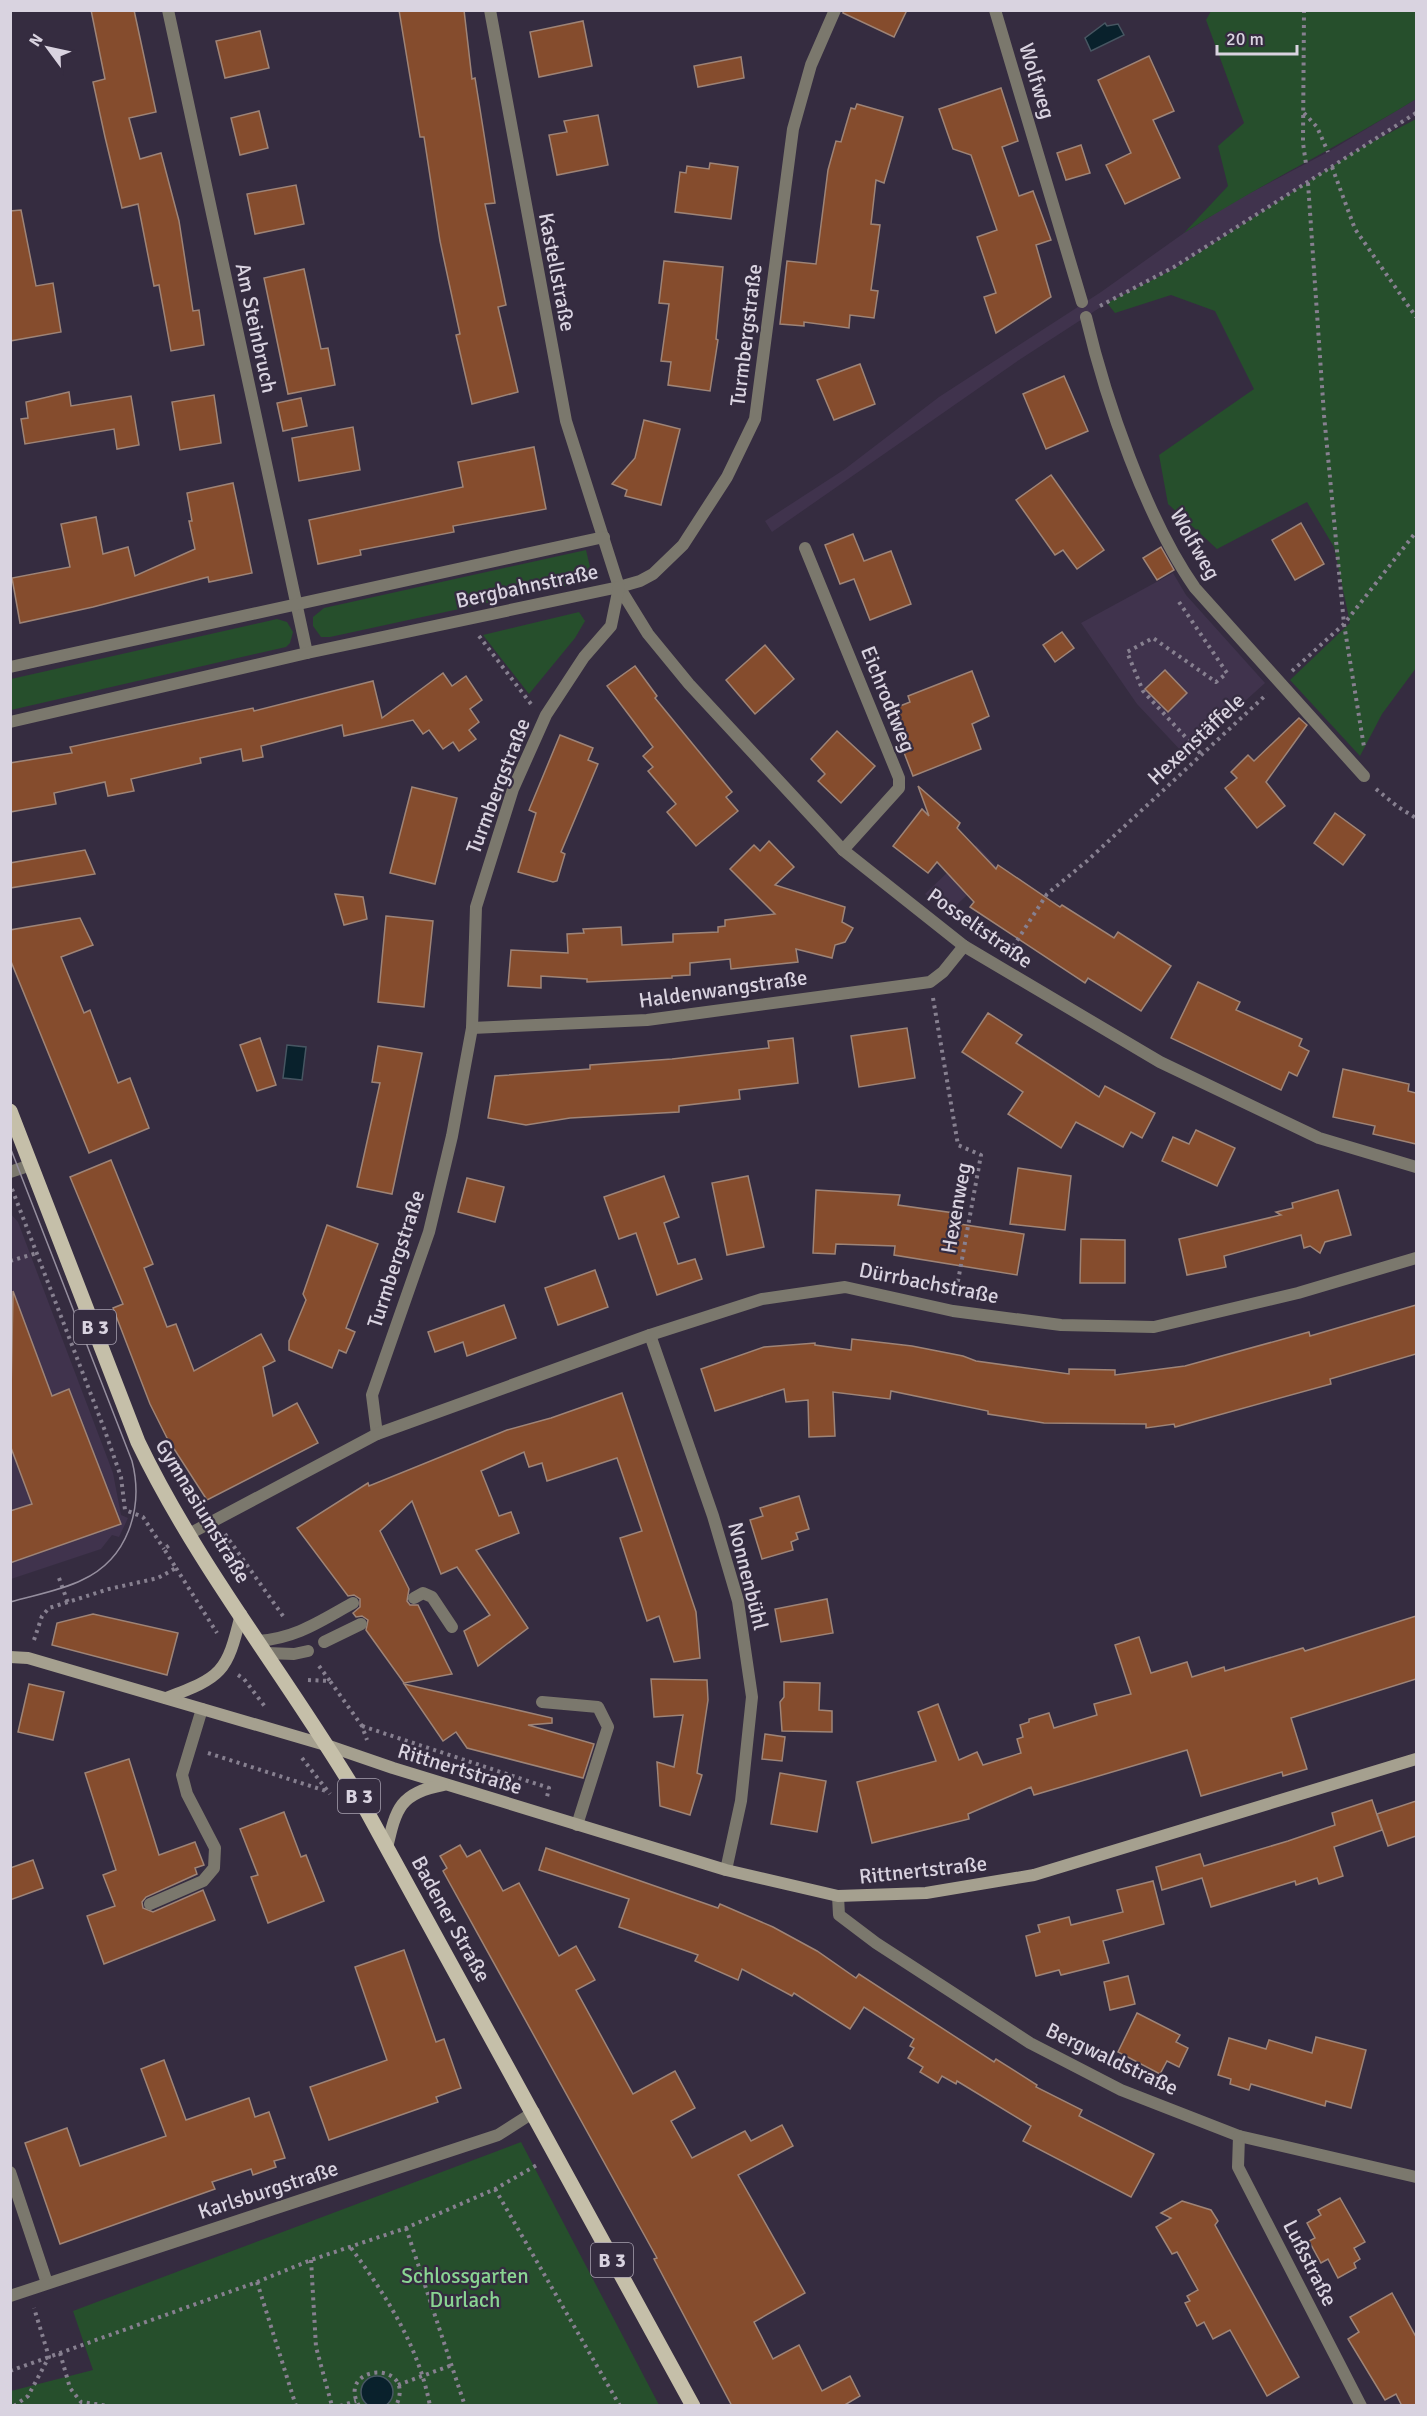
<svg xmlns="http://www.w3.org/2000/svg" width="1427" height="2416" font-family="Signika,sans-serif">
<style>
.built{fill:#40334d}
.green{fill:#264f2c}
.water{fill:#09212c;stroke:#475662;stroke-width:1.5}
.building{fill:#854c2d;stroke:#9e8477;stroke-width:1.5}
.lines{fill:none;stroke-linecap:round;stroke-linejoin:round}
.path{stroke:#878090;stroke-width:4;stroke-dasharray:3 4.5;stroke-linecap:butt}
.lane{stroke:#7b786d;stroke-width:12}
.street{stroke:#7b786d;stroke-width:12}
.secondary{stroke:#a5a08f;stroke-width:12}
.primary{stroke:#c5bfa9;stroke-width:15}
.tram{stroke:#958e9e;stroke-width:1.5}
.labels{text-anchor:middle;stroke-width:4.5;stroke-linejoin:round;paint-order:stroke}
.shield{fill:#352c40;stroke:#a8a1b0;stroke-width:1.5}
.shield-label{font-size:20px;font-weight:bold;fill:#d9d3e0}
.street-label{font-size:21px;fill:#d9d3e0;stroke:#352c40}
.park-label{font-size:21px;fill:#89d492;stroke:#352c40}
</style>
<rect width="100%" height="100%" fill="#352c40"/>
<g class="built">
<polygon points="1416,99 1416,115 1174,269 1107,303 1019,360 772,532 765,521 845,469 939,397 1101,292 1184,233 1233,202 1328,152"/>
<polygon points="1173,573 1186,595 1265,683 1185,755 1137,704 1081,623"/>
<polygon points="976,845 997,867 949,912 925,894"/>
<polygon points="10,1213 18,1222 113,1473 121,1515 128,1518 119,1537 112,1535 101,1549 11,1579"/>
</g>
<g class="green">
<path d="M1211 11H1416V99C1340 146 1259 185 1184 233L1228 186 1218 146 1244 123 1206 20Z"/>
<polygon points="1416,119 1416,668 1382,714 1360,756 1290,680 1350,623 1334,547 1307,502 1217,549 1168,504 1159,455 1254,389 1215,311 1171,295 1115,313 1107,303 1174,269 1359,149"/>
<polygon points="586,550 593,580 330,637 321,637 313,626 313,617 324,608"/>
<polygon points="579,612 585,621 575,638 529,694 483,635"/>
<polygon points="277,619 287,622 293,632 290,643 286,647 11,710 11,679"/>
<polygon points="521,2142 659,2405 11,2406 11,2391 93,2370 73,2311"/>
</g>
<g class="water">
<polygon points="1105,23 1107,26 1118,24 1124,35 1091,51 1085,38"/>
<polygon points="287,1045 306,1047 302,1080 283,1078"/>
<circle cx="377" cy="2392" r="16"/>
</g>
<g class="building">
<polygon points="91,10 134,10 156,112 129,118 140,159 161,153 179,221 193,311 199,310 204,345 171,351 159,285 154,286 138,204 122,208 105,137 93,82 105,79"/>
<polygon points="399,10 464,10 472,79 475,78 495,203 485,204 506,305 498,307 518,392 472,404 456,335 460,334 440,241 424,137 420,137"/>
<polygon points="843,10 907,10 894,37 843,13"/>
<polygon points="583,21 592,66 539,77 530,32"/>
<polygon points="260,31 269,68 225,78 216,41"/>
<polygon points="1149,56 1174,111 1153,120 1180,178 1125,204 1106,165 1131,153 1098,80"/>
<polygon points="741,57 744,78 698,87 694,66"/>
<polygon points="1001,88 1018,141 1002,147 1019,196 1033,191 1051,240 1036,245 1051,297 996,333 984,297 996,293 977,237 997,230 971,155 953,149 939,109"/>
<polygon points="857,104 903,117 884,183 876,180 871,224 880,225 871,290 878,291 874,318 850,315 849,328 804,322 804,326 780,324 787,261 816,264 828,170 836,141 841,142 851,108 855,109"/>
<polygon points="259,111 268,148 240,155 231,118"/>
<polygon points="598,115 608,165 557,175 549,135 567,132 564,121"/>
<polygon points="1081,145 1090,173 1066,180 1057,153"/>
<polygon points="710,163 738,167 731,219 675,212 680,172 686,173 687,166 709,169"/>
<polygon points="296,185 304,224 255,234 247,194"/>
<polygon points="21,210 36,286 53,283 61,332 10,341 10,211"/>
<polygon points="664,261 723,267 716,339 718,340 710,391 668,385 671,362 661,361 669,304 659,303"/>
<polygon points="304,269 321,349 328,348 335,385 288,394 264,278"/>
<polygon points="860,364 875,404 834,420 817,380"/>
<polygon points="1064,376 1088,431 1046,449 1023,394"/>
<polygon points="69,392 71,406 131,396 139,445 117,449 114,429 25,444 21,419 28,418 26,402"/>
<polygon points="214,395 221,443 180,450 172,402"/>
<polygon points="301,398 307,426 283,431 277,403"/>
<polygon points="644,420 680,429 661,505 625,496 627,490 612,484 635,458"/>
<polygon points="353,427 360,470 299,481 292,438"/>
<polygon points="534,447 546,509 453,526 454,532 360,550 361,555 318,564 309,520 463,487 458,462"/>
<polygon points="1051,475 1104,550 1077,569 1063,550 1055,555 1016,500"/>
<polygon points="233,483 252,573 209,582 208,577 93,607 20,623 12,578 70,567 61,524 96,517 103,554 128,547 135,576 195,549 189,521 192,521 187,493"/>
<polygon points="1301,523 1324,564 1295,580 1272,540"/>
<polygon points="853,534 864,561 891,551 911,604 870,620 854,579 840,584 825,545"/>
<polygon points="1161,547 1174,570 1157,580 1143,558"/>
<polygon points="1062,632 1074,648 1055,662 1043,645"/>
<polygon points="765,645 794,679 755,714 726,680"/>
<polygon points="635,666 657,696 655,698 732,792 726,797 738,811 696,846 667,812 676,804 648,771 653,767 643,756 653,747 607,686"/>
<polygon points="1165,670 1187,693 1168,712 1145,689"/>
<polygon points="972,671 989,716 972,724 981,749 913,776 903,750 910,747 895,708 910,702 908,696"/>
<polygon points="443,673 452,686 466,676 482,700 470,709 479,722 469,730 476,739 459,751 453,742 443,749 429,730 423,734 413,720 344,736 342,725 261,746 263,757 243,761 241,749 200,758 201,763 131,779 134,791 108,796 105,782 54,793 56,804 10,812 10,763 72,753 70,747 253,708 254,711 373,681 382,718"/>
<polygon points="1299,718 1307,725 1266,782 1285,806 1257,828 1225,788 1237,778 1231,772 1248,755 1254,761"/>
<polygon points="837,731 875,766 841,803 818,781 825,774 811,759"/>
<polygon points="560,735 593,748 588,760 598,764 561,852 565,854 557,881 553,882 518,872 536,813 529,810"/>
<polygon points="918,786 960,823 957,828 996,869 998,865 1060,907 1062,905 1114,938 1118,932 1171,966 1141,1011 1088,978 1085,983 970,907 974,902 937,862 928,873 893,846 922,809 929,816"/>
<polygon points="412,787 457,798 435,884 390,873"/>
<polygon points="1335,813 1365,835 1343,865 1314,843"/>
<polygon points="769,841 794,867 775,885 845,907 842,922 853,928 845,942 835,945 832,958 796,949 798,962 731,969 730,959 690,963 690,975 672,976 672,978 587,982 587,979 541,976 541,988 508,986 511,950 568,953 567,934 584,933 583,929 621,927 622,945 673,942 673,934 718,932 718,927 725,926 725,920 775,914 730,869 754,845 760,851"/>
<polygon points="85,850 95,874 10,888 10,863"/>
<polygon points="335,894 363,897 367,919 344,925"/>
<polygon points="386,916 433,921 424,1007 378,1002"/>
<polygon points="80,918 93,945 61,957 84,1013 90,1010 118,1083 130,1078 149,1128 89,1153 10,959 10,930"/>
<polygon points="1198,982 1240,1002 1236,1010 1302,1039 1299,1046 1309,1051 1297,1076 1289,1072 1281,1090 1171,1038"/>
<polygon points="988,1013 1022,1035 1016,1043 1099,1097 1105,1086 1155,1113 1142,1138 1131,1132 1123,1147 1076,1122 1061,1148 1008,1114 1023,1092 962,1052"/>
<polygon points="907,1028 915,1078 859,1087 851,1036"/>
<polygon points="260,1038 276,1085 257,1091 240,1045"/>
<polygon points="793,1038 798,1083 739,1090 740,1099 679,1106 679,1112 570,1118 526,1125 488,1118 495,1076 590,1069 590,1065 672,1059 769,1048 768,1041"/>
<polygon points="378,1046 422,1053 392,1194 357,1187 380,1083 372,1082"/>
<polygon points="1343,1069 1409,1084 1408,1091 1416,1093 1416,1144 1373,1134 1375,1126 1333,1117"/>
<polygon points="1196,1130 1235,1148 1217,1186 1162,1161 1173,1137 1189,1144"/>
<polygon points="111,1160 153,1264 144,1268 167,1327 176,1324 194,1371 261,1334 275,1361 263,1367 273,1416 297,1403 318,1443 207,1500 167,1438 150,1404 113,1308 123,1304 70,1177"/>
<polygon points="1018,1168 1071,1176 1065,1230 1010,1224"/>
<polygon points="664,1176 679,1217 664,1223 678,1264 695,1259 702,1279 657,1295 636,1233 619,1239 604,1197"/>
<polygon points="748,1176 764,1247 727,1255 712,1183"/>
<polygon points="467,1178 504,1187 495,1222 458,1212"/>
<polygon points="816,1190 900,1195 898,1205 954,1213 953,1223 1024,1234 1017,1275 894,1255 895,1246 836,1244 835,1254 813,1253"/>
<polygon points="1338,1190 1351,1235 1325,1242 1320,1253 1310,1246 1304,1248 1301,1235 1224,1256 1226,1267 1187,1275 1179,1239 1281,1215 1276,1212 1293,1208 1292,1203"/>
<polygon points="327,1225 378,1244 346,1328 355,1332 346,1353 339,1350 332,1368 289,1350 289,1341 306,1300 303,1294"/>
<polygon points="1081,1239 1125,1240 1125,1283 1080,1283"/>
<polygon points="595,1270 608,1307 558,1325 545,1288"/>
<polygon points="13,1291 52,1396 69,1389 121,1524 10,1563 10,1511 32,1504 10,1445"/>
<polygon points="504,1305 516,1338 467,1356 463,1342 435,1352 428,1332"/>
<polygon points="1416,1305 1416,1354 1330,1379 1331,1384 1175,1427 1174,1424 1146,1428 1146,1424 1044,1423 988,1414 988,1411 891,1391 890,1399 833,1392 835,1436 809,1437 808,1400 786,1402 784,1389 715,1411 701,1369 764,1347 815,1343 815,1345 851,1350 852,1339 912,1346 963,1356 976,1361 1069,1374 1069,1369 1115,1370 1115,1375 1185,1366 1309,1332 1310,1336"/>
<polygon points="622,1393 696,1612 700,1658 674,1662 659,1616 647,1621 620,1538 642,1531 617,1458 547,1481 542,1463 529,1467 524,1452 481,1471 499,1516 511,1512 519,1533 476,1550 528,1628 478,1666 464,1631 490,1615 457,1567 441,1574 412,1501 380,1531 409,1589 407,1601 410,1605 418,1605 452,1674 404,1683 366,1630 368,1620 362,1616 356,1617 353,1613 360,1607 360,1599 354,1595 348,1596 297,1528 368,1483 369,1486 507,1430 551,1418"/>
<polygon points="799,1496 809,1529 796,1533 798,1539 791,1542 793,1550 762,1559 750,1520 763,1516 760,1508"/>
<polygon points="827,1599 833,1633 781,1642 775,1609"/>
<polygon points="93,1614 178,1633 167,1675 52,1645 57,1623"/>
<polygon points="1416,1616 1416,1679 1291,1718 1307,1769 1283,1776 1282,1772 1201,1796 1187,1750 1034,1795 1031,1787 968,1814 969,1819 872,1843 857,1782 936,1761 918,1712 938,1704 959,1760 977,1752 983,1765 1021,1753 1017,1739 1023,1737 1020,1725 1029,1722 1029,1719 1049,1713 1054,1728 1097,1715 1094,1704 1131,1694 1115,1645 1139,1637 1151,1673 1187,1662 1192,1677 1224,1667 1225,1671 1303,1648 1305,1651"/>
<polygon points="651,1679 707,1680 708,1700 697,1773 702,1775 690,1815 660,1806 657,1762 674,1767 683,1715 654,1717"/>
<polygon points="784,1682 820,1683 819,1710 832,1711 832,1732 782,1731 780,1702 784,1697"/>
<polygon points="29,1684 64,1692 53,1740 18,1732"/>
<polygon points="404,1684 552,1718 552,1723 528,1725 594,1744 583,1778 467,1748 456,1732 443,1741"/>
<polygon points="765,1734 785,1737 782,1761 762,1759"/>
<polygon points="129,1759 159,1855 195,1842 204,1865 195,1868 197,1874 146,1897 142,1902 143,1908 153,1912 203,1890 215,1920 104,1964 87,1916 115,1906 103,1875 116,1870 85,1773"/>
<polygon points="780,1773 826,1781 817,1832 771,1824"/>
<polygon points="1372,1800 1382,1830 1334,1847 1343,1876 1319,1884 1317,1878 1296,1885 1295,1881 1211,1907 1202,1878 1162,1890 1156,1867 1200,1854 1204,1866 1288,1841 1335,1825 1332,1813"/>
<polygon points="1416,1801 1416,1836 1388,1846 1377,1814"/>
<polygon points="284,1812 301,1857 306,1855 324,1901 268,1923 251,1877 258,1875 240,1829"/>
<polygon points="460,1845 467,1857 480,1850 503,1891 519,1883 559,1956 576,1946 595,1980 576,1990 633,2094 675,2071 695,2108 671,2121 692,2158 745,2131 751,2141 782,2125 793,2146 738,2175 805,2293 754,2322 773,2359 799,2345 822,2391 850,2376 860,2396 843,2406 732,2406 654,2259 657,2258 443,1871 447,1868 440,1856"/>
<polygon points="546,1848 718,1908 720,1904 773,1927 817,1951 856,1978 859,1974 994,2062 996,2059 1037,2085 1036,2087 1082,2110 1079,2116 1154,2154 1131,2197 1023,2141 1031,2126 957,2081 956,2084 942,2076 938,2083 920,2072 923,2067 908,2058 914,2048 910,2046 914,2039 864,2007 850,2029 794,1993 792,1996 742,1969 738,1980 695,1961 698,1955 619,1927 629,1899 539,1870"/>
<polygon points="33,1860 43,1888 10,1900 10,1868"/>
<polygon points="1153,1881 1164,1924 1103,1941 1109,1963 1061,1975 1059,1970 1036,1976 1026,1936 1040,1932 1038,1925 1069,1917 1071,1925 1123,1912 1117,1890"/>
<polygon points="404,1950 436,2042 444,2039 461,2088 436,2097 438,2102 329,2140 310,2087 387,2060 355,1967"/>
<polygon points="1128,1976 1135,2004 1110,2010 1104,1982"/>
<polygon points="1137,2013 1180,2035 1176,2042 1188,2048 1179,2067 1167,2061 1160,2074 1118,2052"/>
<polygon points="1316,2037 1366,2050 1351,2108 1326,2101 1325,2106 1251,2084 1249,2090 1230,2084 1231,2079 1218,2075 1229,2038 1266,2049 1269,2040 1312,2053"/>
<polygon points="164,2060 186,2120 249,2098 255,2117 269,2112 285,2158 274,2161 276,2167 253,2175 251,2169 212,2182 215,2189 60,2244 25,2143 67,2128 80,2166 166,2136 141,2069"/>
<polygon points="1340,2198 1365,2242 1354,2248 1360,2259 1354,2263 1356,2268 1338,2278 1328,2259 1321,2263 1309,2241 1315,2238 1307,2223 1321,2215 1318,2210"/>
<polygon points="1182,2201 1211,2210 1218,2221 1215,2225 1299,2377 1267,2396 1230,2330 1213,2339 1204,2322 1197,2326 1185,2303 1190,2301 1187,2296 1198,2290 1177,2252 1172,2254 1156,2227 1171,2218 1161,2213"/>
<polygon points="1392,2293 1416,2337 1416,2406 1402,2406 1396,2394 1385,2400 1348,2339 1359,2332 1350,2317"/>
</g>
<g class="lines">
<g class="path">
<polyline points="1304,10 1303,143 1306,164"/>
<polyline points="1304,113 1317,127 1328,152"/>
<polyline points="1332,167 1355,229 1416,317"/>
<polyline points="1308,183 1324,415 1344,624 1364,747"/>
<polyline points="1100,306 1174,267 1416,113"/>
<polyline points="1179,602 1227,673 1216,682 1153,638 1127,652 1143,691 1202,755"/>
<polyline points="479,636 531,704"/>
<polyline points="1292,671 1344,624 1416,532"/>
<polyline points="1376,789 1398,807 1416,818"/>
<polyline points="1009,953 1047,894 1087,861 1267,694"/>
<polyline points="933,998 958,1145 981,1155 956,1292"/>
<polyline points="12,1189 105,1431 121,1477 125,1510 143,1517 164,1549"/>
<polyline points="10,1261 37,1253"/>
<polyline points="225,1534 283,1616"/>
<polyline points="176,1568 217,1633"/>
<polyline points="59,1578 68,1603"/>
<polyline points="34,1640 42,1616 49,1608 109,1589 158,1578 176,1568 164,1549 171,1544"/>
<polyline points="319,1666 330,1681"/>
<polyline points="238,1675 244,1679 266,1708"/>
<polyline points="308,1680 330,1681 362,1726 367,1740"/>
<polyline points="362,1726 549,1788 547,1797"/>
<polyline points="208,1753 326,1791"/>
<polyline points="302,1758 330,1794"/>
<polyline points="495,2189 620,2406"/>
<polyline points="406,2228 465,2406"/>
<path d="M351 2248C386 2295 419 2347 430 2406"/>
<polyline points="311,2260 316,2347 332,2406"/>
<polyline points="257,2282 296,2406"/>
<polyline points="60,2353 70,2388 81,2402 109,2406"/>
<polyline points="10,2371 257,2282 311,2260 406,2228 495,2189 537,2165"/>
<polyline points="398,2385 452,2365"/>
<polyline points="14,2406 28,2396 49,2357 34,2308"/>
<polyline points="340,2406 356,2401"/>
<path d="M359 2406C335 2364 418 2359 396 2406"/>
</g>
<g class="lane">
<path d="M1086 317C1106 401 1146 518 1195 588L1364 776"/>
<polyline points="414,1598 423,1593 432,1597 452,1627"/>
<path d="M258 1641C297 1638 320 1621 353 1603"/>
<polyline points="324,1642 361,1624"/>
<polyline points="266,1653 294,1654 308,1651"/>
<polyline points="542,1702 598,1707 608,1727 577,1825"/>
<polyline points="150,1904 203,1881 214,1868 215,1848 187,1794 182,1775 202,1709"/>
</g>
<g class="street">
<polyline points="168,10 307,653"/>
<polyline points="490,10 566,421 619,587 648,634 689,684 843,850 964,946 1160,1062 1319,1138 1416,1167"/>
<polyline points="995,10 1082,302"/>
<polyline points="805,548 899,778 899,788 843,850"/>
<polyline points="10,667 604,537"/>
<polyline points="10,722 307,653 619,587 640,581 653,574 683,545 727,477 755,419 793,129 811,65 835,10"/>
<polyline points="472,1028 647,1020 930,982 943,972 964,946"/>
<polyline points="10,1172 31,1165"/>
<polyline points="650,1335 713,1516 738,1601 752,1697 741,1801 726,1870"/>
<polyline points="377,1434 372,1395 429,1232 452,1136 472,1028 476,907 513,789 546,715 584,657 611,626 619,587"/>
<polyline points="189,1534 377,1434 650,1335 762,1299 845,1287 953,1311 1061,1325 1154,1327 1298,1293 1416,1258"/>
<polyline points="838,1896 839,1915 876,1943 1030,2043 1121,2090 1239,2136 1416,2177"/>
<polyline points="1239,2136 1238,2167 1361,2406"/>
<polyline points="10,2172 47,2283"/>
<polyline points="10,2296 498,2135 534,2112"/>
</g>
<g class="secondary">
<polyline points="10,1657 28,1658 329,1746 393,1768 726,1870 838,1896 926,1893 1034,1875 1416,1759"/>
<path d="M166 1698C222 1677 227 1673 241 1614"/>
<path d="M387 1848C396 1808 400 1793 443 1785"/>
</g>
<path class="primary" d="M10 1111 138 1442C200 1571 292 1683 364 1806L693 2406"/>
<path class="tram" d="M10 1147 132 1461C144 1508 128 1559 82 1580 60 1591 34 1595 10 1602"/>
</g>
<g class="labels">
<g class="shield">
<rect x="74" y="1310" width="42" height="34" rx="4.5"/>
<rect x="338" y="1779" width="42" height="34" rx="4.5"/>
<rect x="591" y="2243" width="42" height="34" rx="4.5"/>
</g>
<g class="shield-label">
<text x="95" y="1334">B 3</text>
<text x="359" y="1803">B 3</text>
<text x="612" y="2267">B 3</text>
</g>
<g class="street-label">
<text transform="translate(1037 81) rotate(73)" y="7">Wolfweg</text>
<text transform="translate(557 272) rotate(79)" y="7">Kastellstraße</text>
<text transform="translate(256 328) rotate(78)" y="7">Am Steinbruch</text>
<text transform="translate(746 335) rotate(-83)" y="7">Turmbergstraße</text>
<text transform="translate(1195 544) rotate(60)" y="7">Wolfweg</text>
<text transform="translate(527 586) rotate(-12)" y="7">Bergbahnstraße</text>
<text transform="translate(888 699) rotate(68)" y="7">Eichrodtweg</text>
<text transform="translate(1196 739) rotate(-43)" y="7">Hexenstäffele</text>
<text transform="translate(498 786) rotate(-69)" y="7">Turmbergstraße</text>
<text transform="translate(980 928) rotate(35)" y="7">Posseltstraße</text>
<text transform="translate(723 989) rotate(-8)" y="7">Haldenwangstraße</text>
<text transform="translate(956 1208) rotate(-80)" y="7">Hexenweg</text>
<text transform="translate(396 1259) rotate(-72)" y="7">Turmbergstraße</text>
<text transform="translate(929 1283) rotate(11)" y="7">Dürrbachstraße</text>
<text transform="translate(203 1511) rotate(59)" y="7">Gymnasiumstraße</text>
<text transform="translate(748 1576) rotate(76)" y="7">Nonnenbühl</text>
<text transform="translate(460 1769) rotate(17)" y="7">Rittnertstraße</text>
<text transform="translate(923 1870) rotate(-6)" y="7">Rittnertstraße</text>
<text transform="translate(451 1919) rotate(61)" y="7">Badener Straße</text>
<text transform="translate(1112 2059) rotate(25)" y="7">Bergwaldstraße</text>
<text transform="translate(268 2190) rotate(-18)" y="7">Karlsburgstraße</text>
<text transform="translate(1310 2263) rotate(63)" y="7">Lußstraße</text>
</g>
<g class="park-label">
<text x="465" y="2283">Schlossgarten<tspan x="465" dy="24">Durlach</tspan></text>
</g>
</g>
<rect width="1427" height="2416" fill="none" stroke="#d9d3e0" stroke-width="24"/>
<g transform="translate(48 48) rotate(303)" stroke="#352c40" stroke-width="4.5" paint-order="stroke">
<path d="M0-4.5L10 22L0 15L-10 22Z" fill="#d9d3e0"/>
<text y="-9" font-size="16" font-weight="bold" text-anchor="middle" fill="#d9d3e0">N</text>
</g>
<path d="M1217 45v9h80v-9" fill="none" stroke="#d9d3e0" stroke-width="3"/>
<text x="1226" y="45" font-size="18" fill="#d9d3e0" stroke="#352c40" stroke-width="4.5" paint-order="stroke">20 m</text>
</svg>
